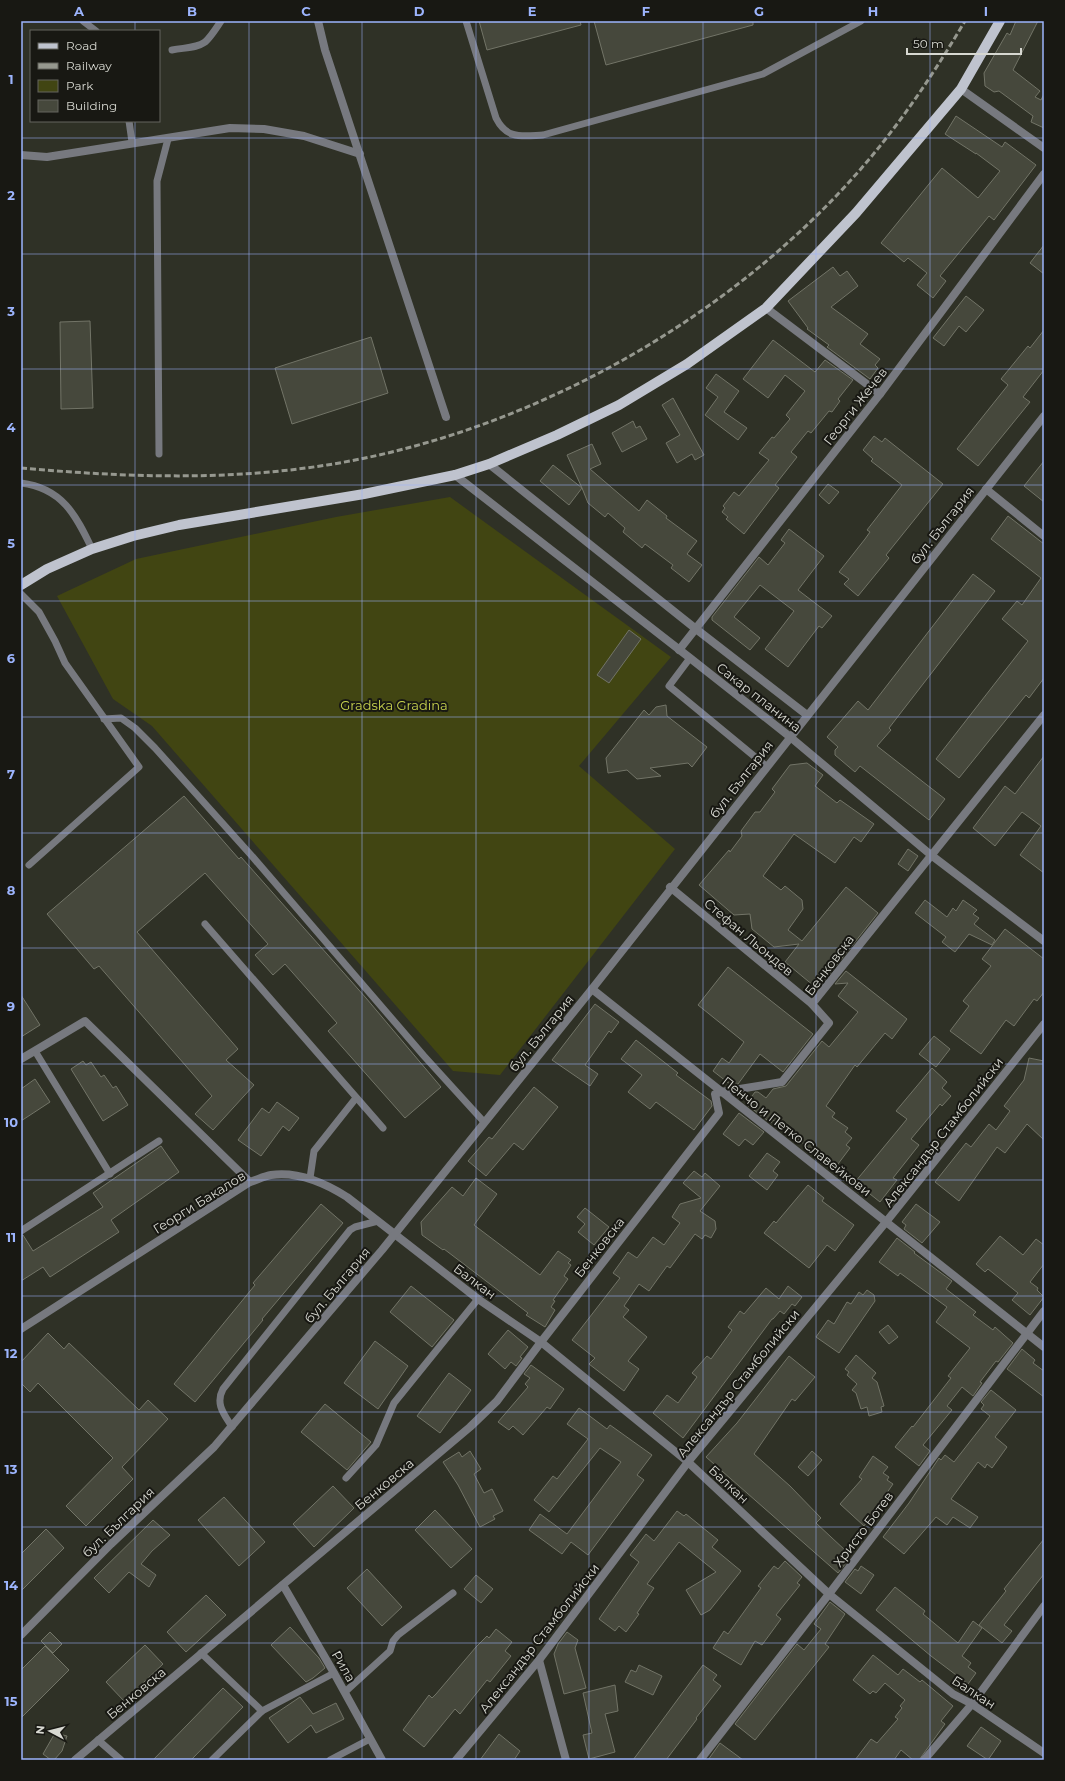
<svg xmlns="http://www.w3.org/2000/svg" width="1065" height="1781" font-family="Montserrat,sans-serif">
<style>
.green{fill:#414512}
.building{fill:#46483c;stroke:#727467}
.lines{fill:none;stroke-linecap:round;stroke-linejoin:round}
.service{stroke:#77797f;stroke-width:7}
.minor{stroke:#77797f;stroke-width:8}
.tertiary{stroke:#77797f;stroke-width:8}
.primary{stroke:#bfc3ce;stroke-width:10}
.rail{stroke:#96988f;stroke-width:3;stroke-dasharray:6 3;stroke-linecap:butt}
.grid{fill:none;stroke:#9cb4fd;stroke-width:1;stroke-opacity:0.55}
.labels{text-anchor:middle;stroke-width:4;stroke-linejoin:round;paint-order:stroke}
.street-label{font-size:13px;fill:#d7d8d1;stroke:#181813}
.park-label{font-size:13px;fill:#c8d34e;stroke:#181813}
.neatline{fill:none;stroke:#9cb4fd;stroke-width:1.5}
.grid-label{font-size:13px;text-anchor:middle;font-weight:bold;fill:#9cb4fd}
</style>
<rect width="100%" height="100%" fill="#2f3126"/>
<polygon class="green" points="450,497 671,657 579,766 675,849 500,1075 453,1071 152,726 113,699 57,596 136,559 336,517"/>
<g class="building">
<polygon points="479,21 580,21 581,25 487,50"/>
<polygon points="594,21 753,21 753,25 606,65"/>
<polygon points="1016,21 1038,21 1013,70 1040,91 1035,97 1041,100 1044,94 1044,128 1031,122 1033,116 999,91 994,92 985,86 984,73 1007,33 1010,35"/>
<polygon points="956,116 1002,147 1005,142 1036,165 994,220 989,216 940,276 946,281 933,298 917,285 927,273 908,258 904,262 881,243 942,168 978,198 1000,171 976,153 976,154 945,134"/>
<polygon points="1044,245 1044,274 1030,263"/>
<polygon points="833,267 840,276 847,271 858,286 831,307 868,334 860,344 880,359 875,365 878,368 870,379 827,347 829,345 807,329 808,328 788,301"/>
<polygon points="966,296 984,310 966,332 959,326 944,346 933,338"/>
<polygon points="90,321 93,408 61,409 60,322"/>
<polygon points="1044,330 1044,370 1023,397 1030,402 978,466 957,449 1008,385 1001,379 1028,346 1030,348"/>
<polygon points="371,337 388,393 292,424 275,368"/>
<polygon points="773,340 815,372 825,360 853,380 838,399 840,401 832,412 829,411 811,433 808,431 791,452 797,457 775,485 779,488 744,534 726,519 728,517 722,512 725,508 723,506 734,492 739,496 769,460 759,453 772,437 774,438 790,419 786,415 805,391 785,375 768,398 743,379"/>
<polygon points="716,374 739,391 724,412 747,428 738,440 705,415 718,397 706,388"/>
<polygon points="673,398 704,455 695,460 692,454 677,463 666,443 680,435 662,405"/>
<polygon points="633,421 636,428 640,426 647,439 622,452 612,433"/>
<polygon points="874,436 882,442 885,438 943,484 886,555 889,558 858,596 844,584 849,579 839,572 865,539 870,532 867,530 902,485 871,461 873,459 863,450"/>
<polygon points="592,444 601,464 590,469 639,511 647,500 667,516 666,518 697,541 687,554 702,565 689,582 671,568 673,565 645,544 642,548 623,532 625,528 608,513 605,517 588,503 582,488 569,505 540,481 553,465 582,488 567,455"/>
<polygon points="1044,461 1044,502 1024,486"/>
<polygon points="828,484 839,492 829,504 819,495"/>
<polygon points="1008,516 1044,544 1044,678 1029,698 1026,695 959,778 936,759 1028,641 1002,619 1017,601 1022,605 1041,578 991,539"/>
<polygon points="789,529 824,556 798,590 832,616 822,628 819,626 788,667 765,649 794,611 760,585 734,617 760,638 750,650 712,620 712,617 759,557 768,565 785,543 781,540"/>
<polygon points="973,574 995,591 889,728 891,730 877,746 945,799 929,820 860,766 855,772 835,755 835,750 838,747 827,737 858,701 868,710"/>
<polygon points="629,630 641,639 609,683 597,675"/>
<polygon points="666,705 667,716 707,747 692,767 688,763 650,768 661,776 637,779 627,770 608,773 606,758 644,710 649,715 656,707"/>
<polygon points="1044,756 1044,873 1020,855 1041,826 1022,812 995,846 973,828 1005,786 1015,794"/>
<polygon points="807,763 823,775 815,786 837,803 840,800 874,824 861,842 854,837 835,863 794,834 763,876 781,890 785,886 802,900 803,909 788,930 802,941 846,887 878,913 820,986 814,986 785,962 799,944 774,947 752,929 750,914 734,915 699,885 729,850 730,852 742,836 741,831 755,812 760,812 775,792 772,789 790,765"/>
<polygon points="184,796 239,859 241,857 366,998 441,1087 405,1118 328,1031 337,1023 285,964 273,975 255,955 268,944 205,873 137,932 238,1049 226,1060 254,1085 213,1130 195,1114 212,1096 99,966 94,969 47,914"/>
<polygon points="908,849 918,856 908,871 898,864"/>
<polygon points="925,900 947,917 953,908 956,911 963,900 977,910 973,914 979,918 974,924 995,940 992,945 969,934 955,952 942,942 946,937 915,913"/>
<polygon points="1005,929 1044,959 1044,992 1037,1001 1034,999 1014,1026 1006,1020 981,1054 950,1031 969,1006 963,1001 991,966 982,959"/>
<polygon points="728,967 813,1034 783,1072 760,1054 738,1084 731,1085 713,1071 722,1058 729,1063 744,1042 698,1005"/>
<polygon points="846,971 907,1019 892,1039 885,1033 857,1067 855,1065 826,1106 835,1113 832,1117 848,1128 845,1132 852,1138 846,1145 850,1148 835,1168 773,1120 771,1123 746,1104 755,1092 758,1092 766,1098 773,1089 786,1086 822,1041 829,1047 858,1012 838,996 848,983 835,984"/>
<polygon points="21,995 40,1025 21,1037"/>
<polygon points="595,1004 619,1022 611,1033 609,1031 585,1065 598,1074 590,1086 552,1060"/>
<polygon points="934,1036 950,1049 936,1067 919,1054"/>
<polygon points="636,1040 678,1073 676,1075 711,1101 712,1106 694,1130 656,1102 650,1109 628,1092 642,1075 621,1059"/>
<polygon points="1029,1058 1044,1061 1044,1140 1027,1124 1005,1153 997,1147 959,1201 935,1182 966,1143 971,1147 989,1124 996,1130 1010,1111 1004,1106 1024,1080"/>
<polygon points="83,1061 86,1065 91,1062 101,1077 104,1075 113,1088 116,1086 128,1105 103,1121 71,1069"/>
<polygon points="932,1068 947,1082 942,1088 951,1096 942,1106 940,1104 911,1139 919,1145 893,1178 897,1180 880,1202 855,1182 907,1119 896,1111"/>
<polygon points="35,1079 50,1102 21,1121 21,1089"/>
<polygon points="534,1087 558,1107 523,1150 514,1143 486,1176 468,1161 489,1137 492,1139"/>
<polygon points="277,1102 299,1118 289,1131 283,1126 261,1156 238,1140 262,1108 269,1113"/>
<polygon points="739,1113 764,1132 753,1145 745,1139 739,1146 723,1134"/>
<polygon points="161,1146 179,1172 111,1220 119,1232 50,1277 43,1267 21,1281 21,1236 23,1235 33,1251 103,1207 93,1193"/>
<polygon points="767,1153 780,1162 773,1171 778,1175 767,1190 749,1176"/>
<polygon points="694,1171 702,1177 705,1173 720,1186 700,1211 715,1221 716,1229 711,1238 705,1235 702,1239 695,1234 670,1268 667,1266 649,1291 639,1284 624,1306 629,1310 623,1317 647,1337 628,1361 639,1369 624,1391 589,1364 595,1358 572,1340 620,1278 613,1273 628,1252 637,1258 653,1237 664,1245 680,1223 672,1217 680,1204 701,1198 683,1183"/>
<polygon points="476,1178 497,1194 474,1225 540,1275 558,1251 571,1260 568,1263 571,1265 564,1276 568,1279 553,1300 555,1301 551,1307 555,1310 545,1327 526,1315 528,1313 444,1249 443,1250 422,1235 421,1222 452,1187 463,1196"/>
<polygon points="808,1185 824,1198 822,1201 854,1225 835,1251 827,1245 809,1268 764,1233 774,1221 776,1223"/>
<polygon points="321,1204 343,1223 262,1319 263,1320 195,1402 174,1384 255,1285 253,1283"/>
<polygon points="916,1204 940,1222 922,1243 904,1229 906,1225 902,1222"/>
<polygon points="585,1208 609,1227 594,1245 578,1232 585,1224 577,1217"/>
<polygon points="1000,1236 1023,1255 1036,1239 1044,1245 1044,1264 1030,1282 1038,1288 1037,1290 1044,1297 1030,1315 1012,1300 1018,1293 988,1269 985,1272 976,1264"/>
<polygon points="897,1238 915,1252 914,1253 952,1281 946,1289 976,1312 973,1315 993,1330 995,1327 1013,1343 998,1362 996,1361 980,1382 982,1383 973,1396 962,1387 947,1406 952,1410 923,1445 930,1451 919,1466 895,1447 912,1426 913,1427 951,1378 948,1376 970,1348 936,1322 947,1307 900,1273 898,1276 879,1262"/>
<polygon points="411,1286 454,1320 432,1347 390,1312"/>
<polygon points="788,1286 802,1297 795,1306 792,1304 784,1314 780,1311 773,1319 772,1319 683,1438 653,1413 667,1395 678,1403 697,1377 692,1373 707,1356 711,1359 732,1330 728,1327 740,1311 744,1314 766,1288 779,1299"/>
<polygon points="867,1290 874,1295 875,1301 839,1353 816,1337 828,1320 834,1324 847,1302 851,1304 859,1292 863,1295"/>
<polygon points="888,1325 898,1337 889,1344 879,1332"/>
<polygon points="508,1330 528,1347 520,1357 522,1358 516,1366 511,1362 505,1369 488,1354"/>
<polygon points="48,1333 64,1349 69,1343 139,1410 148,1400 168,1419 122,1467 133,1479 86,1526 66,1506 113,1458 38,1383 30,1392 21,1383 21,1362"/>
<polygon points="375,1341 408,1366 378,1409 344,1383"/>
<polygon points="1022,1349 1035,1360 1033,1363 1044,1371 1044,1397 1007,1369"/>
<polygon points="856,1355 876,1373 872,1378 877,1382 884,1406 881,1407 882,1412 869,1416 867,1407 861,1409 856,1393 852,1390 857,1384 847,1375 849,1372 845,1369"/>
<polygon points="789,1356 815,1377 795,1401 792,1399 754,1454 790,1486 821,1518 816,1523 846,1551 842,1560 846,1563 838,1573 706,1457 737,1423"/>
<polygon points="531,1365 564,1389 550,1409 547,1407 523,1435 513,1426 509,1430 498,1422 528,1387 525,1384 530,1378 524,1374"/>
<polygon points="449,1373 471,1390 440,1433 417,1416"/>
<polygon points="991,1390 1016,1410 995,1437 1007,1447 992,1468 987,1464 985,1468 978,1462 951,1499 978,1517 970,1528 953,1517 947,1525 936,1517 904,1554 883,1537 909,1503 939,1458 941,1460 945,1455 954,1462 990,1416 981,1409 984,1405 981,1402"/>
<polygon points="325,1404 371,1442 347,1470 301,1432"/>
<polygon points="579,1408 607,1429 610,1425 652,1455 637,1475 644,1480 588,1555 571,1542 562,1554 529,1530 540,1514 567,1534 621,1462 600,1448 549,1512 534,1500 553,1476 557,1479 588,1439 567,1424"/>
<polygon points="470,1451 481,1469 474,1474 484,1493 492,1489 503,1511 493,1516 495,1519 480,1527 458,1485 443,1462 459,1452 462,1457"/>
<polygon points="812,1451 822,1460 808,1476 798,1467"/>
<polygon points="873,1456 888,1467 883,1473 889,1477 887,1480 893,1484 864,1526 840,1504 862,1479 859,1477"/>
<polygon points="333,1486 354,1508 314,1547 293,1524"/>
<polygon points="224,1497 265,1542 239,1566 198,1520"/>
<polygon points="435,1510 472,1549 451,1568 415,1530"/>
<polygon points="677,1511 684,1516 686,1514 718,1540 712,1547 741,1571 710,1610 701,1615 686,1590 716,1572 679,1542 647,1584 654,1588 637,1613 639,1614 626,1632 619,1626 615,1631 599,1619 639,1562 630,1555 646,1534 654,1541"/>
<polygon points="153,1520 170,1535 152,1551 141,1564 156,1575 149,1587 129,1572 109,1593 94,1578"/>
<polygon points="46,1529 64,1548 21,1591 21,1554"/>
<polygon points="1044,1539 1044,1574 1004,1625 1012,1631 1002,1643 979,1625 1006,1591 1004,1589"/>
<polygon points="785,1561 802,1577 797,1583 800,1585 776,1615 781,1619 762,1645 755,1641 741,1665 713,1648 724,1631 728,1634 761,1588 758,1586 774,1566 778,1569"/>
<polygon points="861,1566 874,1575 861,1594 845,1582 855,1569 858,1571"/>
<polygon points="367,1569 402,1607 382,1626 347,1588"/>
<polygon points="476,1575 493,1589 481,1603 464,1589"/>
<polygon points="895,1587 925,1611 923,1614 958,1643 973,1621 982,1628 962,1656 971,1663 968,1667 976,1673 968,1684 931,1656 876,1610"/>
<polygon points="206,1595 226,1615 186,1652 167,1632"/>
<polygon points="830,1602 845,1614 825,1644 829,1647 755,1740 735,1724 797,1644 804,1650 821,1629 814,1624"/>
<polygon points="290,1627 319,1658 325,1668 313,1678 306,1682 271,1645"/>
<polygon points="496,1629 512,1642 505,1651 511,1656 490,1682 487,1680 460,1714 455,1709 424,1747 403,1730 429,1695 432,1698 436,1694 476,1647 487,1636 489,1638"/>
<polygon points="50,1632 62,1644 53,1653 41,1641"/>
<polygon points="567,1632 578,1640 575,1648 586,1688 564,1694 554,1654 558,1644"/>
<polygon points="145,1645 163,1664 124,1701 106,1682"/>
<polygon points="45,1646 69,1670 21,1718 21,1670"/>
<polygon points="873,1655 898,1675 903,1669 920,1682 922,1680 953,1706 941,1721 945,1724 919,1760 913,1760 901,1750 894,1760 855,1760 871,1739 877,1743 898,1719 895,1717 902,1708 900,1706 905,1700 885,1683 876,1693 873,1691 870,1694 853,1680"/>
<polygon points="639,1665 662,1676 653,1695 625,1682 631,1670 636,1672"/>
<polygon points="703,1665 717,1675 713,1680 721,1686 696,1718 697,1719 666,1760 633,1760"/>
<polygon points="615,1685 618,1711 605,1714 615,1752 589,1759 583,1735 592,1733 583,1693"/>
<polygon points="223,1688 243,1707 191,1760 153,1760"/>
<polygon points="300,1697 313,1714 336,1703 344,1719 316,1733 311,1725 288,1743 269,1718"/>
<polygon points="981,1727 1001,1741 988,1760 967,1746"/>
<polygon points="55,1733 67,1736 62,1751 54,1760 51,1760 43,1754"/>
<polygon points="499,1734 520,1751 514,1760 480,1760"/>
<polygon points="720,1743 743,1760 708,1760"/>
</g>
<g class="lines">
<g class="service">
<polyline points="83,21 96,31"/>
<path d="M466 21 496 118C507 140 522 136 543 135L763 74 861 21"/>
<path d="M172 50C204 45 203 49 221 21"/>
<polyline points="129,121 132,142"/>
<polyline points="159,454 157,181 168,139"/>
<path d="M21 483C62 488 76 515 92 549"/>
<polyline points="21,594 39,612 55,641 65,663 139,767 29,865"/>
<polyline points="690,658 669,686 766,766"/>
<polyline points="104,719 121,718 135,728 155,748 251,855 424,1056 484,1122"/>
<polyline points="205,924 383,1128"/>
<polyline points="35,1051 110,1174"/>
<polyline points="310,1178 314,1151 356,1098"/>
<polyline points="21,1231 159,1141"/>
<path d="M232 1427C224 1414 215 1404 223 1389L350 1230 355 1227 378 1221"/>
<polyline points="346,1478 376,1445 394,1403 478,1299"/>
<polyline points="201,1653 262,1711"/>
<polyline points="345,1692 390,1651 393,1641 398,1635 453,1593"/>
<polyline points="98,1740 121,1760"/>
<polyline points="212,1760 262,1711 334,1673"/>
<polyline points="330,1760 370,1739"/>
</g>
<g class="minor">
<polyline points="318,21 325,50 446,417"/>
<polyline points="961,89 1044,148"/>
<polyline points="21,155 47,157 230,128 264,129 304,136 360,154"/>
<polyline points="766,308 880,394"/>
<polyline points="489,464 696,629 807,715"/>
<polyline points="455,475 690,658 789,736 931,855 1044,941"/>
<polyline points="986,489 1044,536"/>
<polyline points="679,650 880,394 1044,174"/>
<polyline points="670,887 812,1004"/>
<polyline points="592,989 1044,1347"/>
<polyline points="21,1059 85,1021 250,1182"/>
<path d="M21 1329 250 1182C257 1180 264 1176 271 1175 299 1171 325 1183 347 1197L478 1299 541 1342 688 1462 829 1594 953 1694 972 1704 1044 1753"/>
<polyline points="283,1585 334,1673 382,1760"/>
<polyline points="539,1660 566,1760"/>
<polyline points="75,1760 470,1427 497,1401 541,1342 719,1113 715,1094 721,1092 782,1082 829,1023 812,1004 1044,715"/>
<polyline points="456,1760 539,1660 688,1462 886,1222 1044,1024"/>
<polyline points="700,1760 829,1594 1044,1311"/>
<polyline points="924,1760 972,1704 1044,1606"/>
</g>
<polyline class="tertiary" points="21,1635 111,1544 214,1447 382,1250 592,989 1044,416"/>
<polyline class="primary" points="21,585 47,569 92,549 133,536 179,525 364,494 455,475 489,464 557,435 619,405 687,364 766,308 856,213 961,89 1000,21"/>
<path class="rail" d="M21 468C123 477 225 481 327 465 537 432 752 308 884 141 914 103 940 63 965 21"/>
</g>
<path class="grid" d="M135 21V31M249 21V1760M362 21V1760M476 21V1760M589 21V1760M703 21V1760M816 21V1760M930 21V1760M135 121V1760M21 138H1044M21 254H1044M21 369H1044M21 485H1044M21 601H1044M21 717H1044M21 833H1044M21 948H1044M21 1064H1044M21 1180H1044M21 1296H1044M21 1412H1044M21 1527H1044M21 1643H1044"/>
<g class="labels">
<g class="street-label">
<text transform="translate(855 406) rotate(-52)" y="5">Георги Жечев</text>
<text transform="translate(942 525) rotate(-52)" y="5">бул. България</text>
<text transform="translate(759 697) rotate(38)" y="5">Сакар планина</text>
<text transform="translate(741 779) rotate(-52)" y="5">бул. България</text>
<text transform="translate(749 937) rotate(40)" y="5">Стефан Льондев</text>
<text transform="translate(829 965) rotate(-53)" y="5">Бенковска</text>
<text transform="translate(541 1033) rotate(-51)" y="5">бул. България</text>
<text transform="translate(943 1132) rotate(-52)" y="5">Александър Стамболийски</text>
<text transform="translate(797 1136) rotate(38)" y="5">Пенчо и Петко Славейкови</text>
<text transform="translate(199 1202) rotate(-32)" y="5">Георги Бакалов</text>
<text transform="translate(599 1247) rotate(-52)" y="5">Бенковска</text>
<text transform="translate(475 1281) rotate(37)" y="5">Балкан</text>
<text transform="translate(337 1285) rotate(-50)" y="5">бул. България</text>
<text transform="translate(738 1383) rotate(-51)" y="5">Александър Стамболийски</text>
<text transform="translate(384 1484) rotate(-40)" y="5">Бенковска</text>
<text transform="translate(729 1484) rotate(43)" y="5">Балкан</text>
<text transform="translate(118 1522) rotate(-44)" y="5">бул. България</text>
<text transform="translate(863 1529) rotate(-53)" y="5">Христо Ботев</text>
<text transform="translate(539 1638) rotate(-52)" y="5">Александър Стамболийски</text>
<text transform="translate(344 1666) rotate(60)" y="5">Рила</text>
<text transform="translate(974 1692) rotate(33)" y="5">Балкан</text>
<text transform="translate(136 1693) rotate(-40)" y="5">Бенковска</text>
</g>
<g class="park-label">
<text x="394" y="710">Gradska Gradina</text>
</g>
</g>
<rect width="1065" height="1781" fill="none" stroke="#181813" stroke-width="44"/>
<rect x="30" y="30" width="130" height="92" fill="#181813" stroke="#64655f"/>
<rect x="38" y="43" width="20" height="6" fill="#bfc3ce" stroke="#64655f"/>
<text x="66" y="50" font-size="12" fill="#d7d8d1">Road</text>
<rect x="38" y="63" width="20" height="6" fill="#96988f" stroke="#64655f"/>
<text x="66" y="70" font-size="12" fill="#d7d8d1">Railway</text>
<rect x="38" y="80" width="20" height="12" fill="#414512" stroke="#64655f"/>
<text x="66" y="90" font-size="12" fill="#d7d8d1">Park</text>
<rect x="38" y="100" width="20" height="12" fill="#46483c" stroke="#64655f"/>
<text x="66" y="110" font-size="12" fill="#d7d8d1">Building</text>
<g transform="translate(50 1731) rotate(277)" stroke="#181813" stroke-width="3" paint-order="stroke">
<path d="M0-3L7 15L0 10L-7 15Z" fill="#d7d8d1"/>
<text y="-6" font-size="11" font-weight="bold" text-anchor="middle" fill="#d7d8d1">N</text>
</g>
<path d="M907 48v6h114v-6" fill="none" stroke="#d7d8d1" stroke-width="2"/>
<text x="913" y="48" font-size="12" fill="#d7d8d1" stroke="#181813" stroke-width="3" paint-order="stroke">50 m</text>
<rect x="22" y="22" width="1021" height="1737" class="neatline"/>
<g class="grid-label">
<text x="79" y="16">A</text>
<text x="192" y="16">B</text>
<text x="306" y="16">C</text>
<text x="419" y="16">D</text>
<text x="532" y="16">E</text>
<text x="646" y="16">F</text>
<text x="759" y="16">G</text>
<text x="873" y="16">H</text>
<text x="986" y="16">I</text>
<text x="11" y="84">1</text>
<text x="11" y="200">2</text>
<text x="11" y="316">3</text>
<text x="11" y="432">4</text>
<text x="11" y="548">5</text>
<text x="11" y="663">6</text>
<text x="11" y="779">7</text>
<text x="11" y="895">8</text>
<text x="11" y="1011">9</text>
<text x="11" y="1127">10</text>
<text x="11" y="1242">11</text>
<text x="11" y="1358">12</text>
<text x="11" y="1474">13</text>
<text x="11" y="1590">14</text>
<text x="11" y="1706">15</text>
</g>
</svg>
